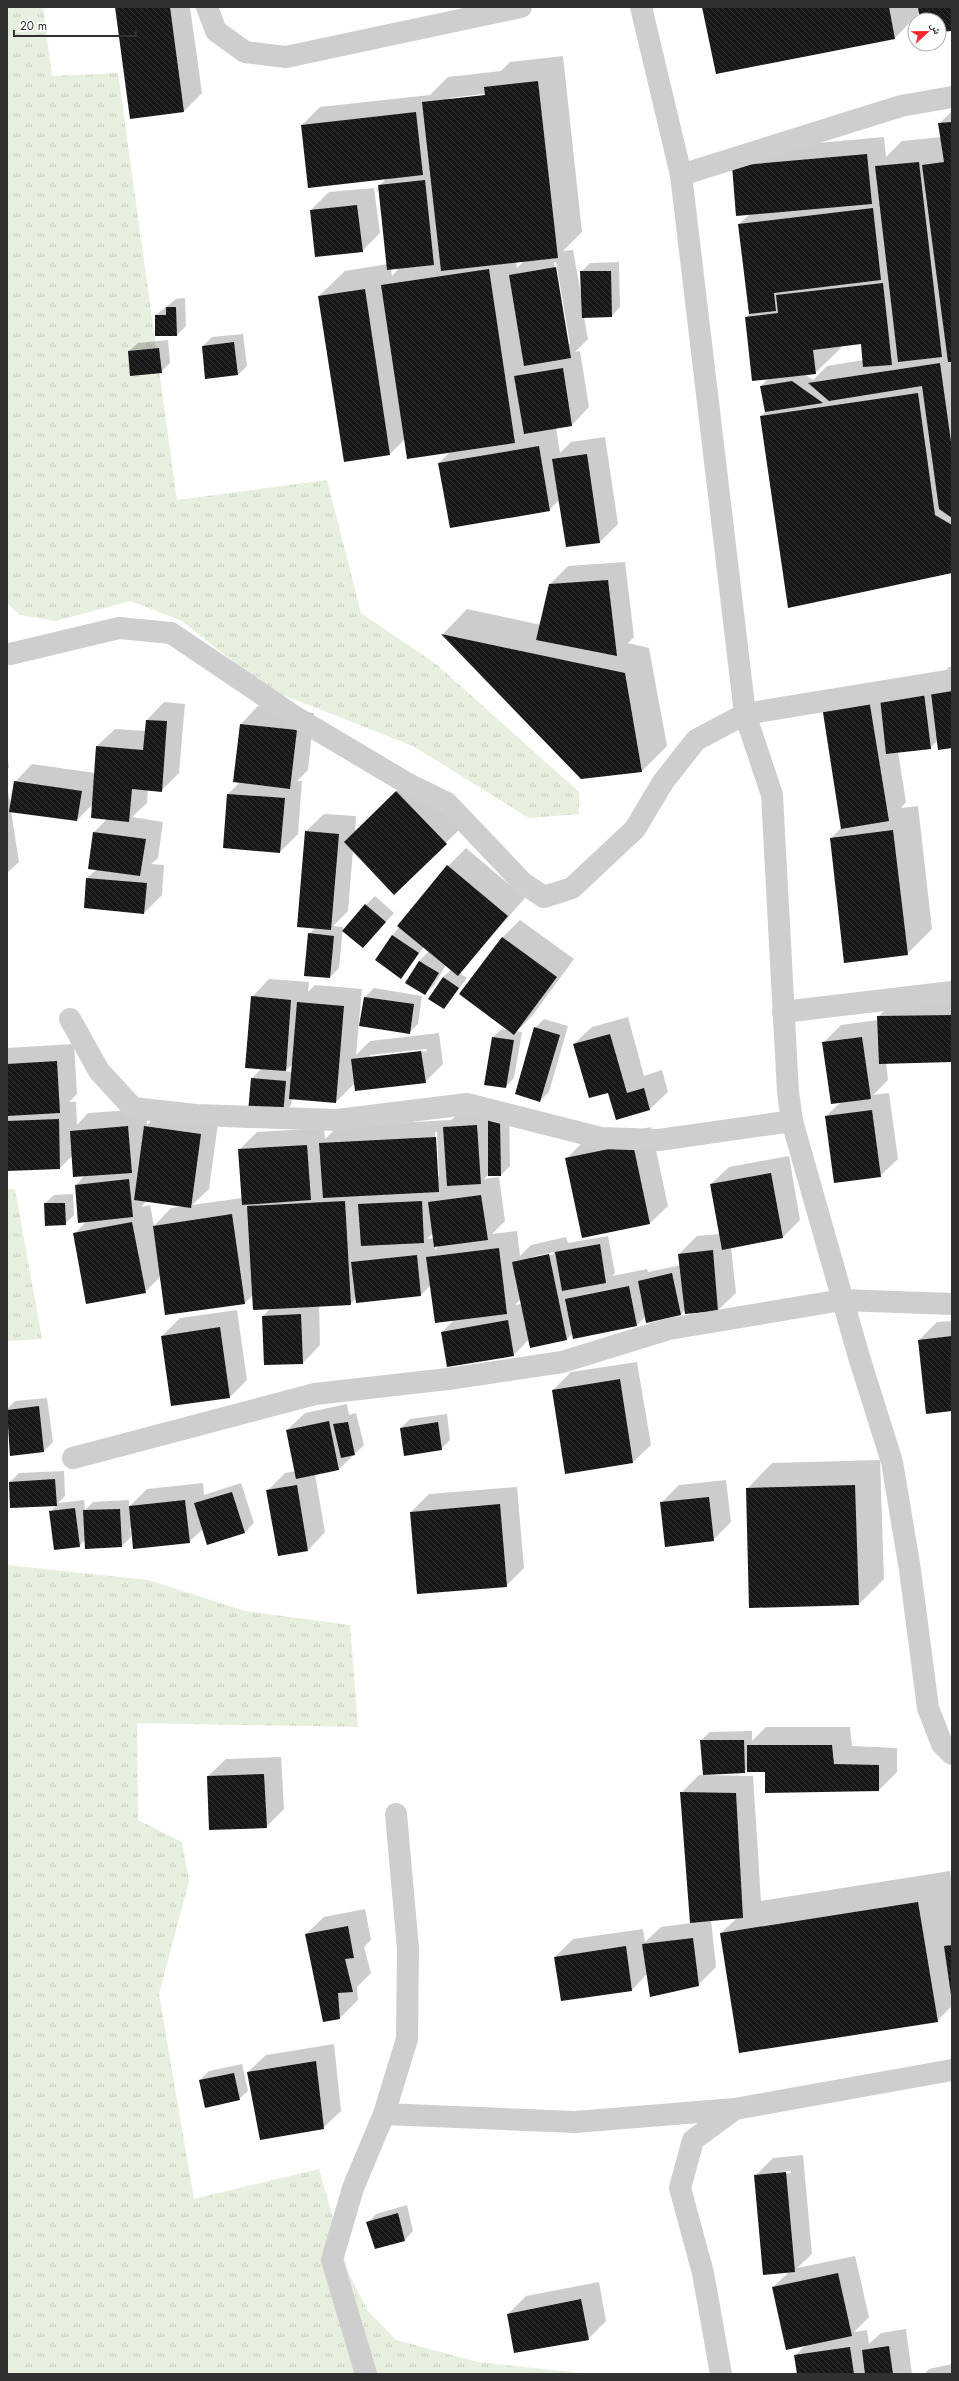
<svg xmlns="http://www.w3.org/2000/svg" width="959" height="2381" font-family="Jost,'Noto Naskh Arabic',sans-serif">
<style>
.grass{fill:url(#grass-tufts)}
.shadow{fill:#0003;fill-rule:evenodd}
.building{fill:url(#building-back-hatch)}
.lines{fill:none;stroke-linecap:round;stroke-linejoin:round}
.minor{stroke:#cecece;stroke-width:22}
</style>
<defs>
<pattern id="grass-tufts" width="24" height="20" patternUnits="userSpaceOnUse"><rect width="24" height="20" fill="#e7efdf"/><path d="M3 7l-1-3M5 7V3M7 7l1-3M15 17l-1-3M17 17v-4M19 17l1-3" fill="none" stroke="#c7cdc0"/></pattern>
<pattern id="building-back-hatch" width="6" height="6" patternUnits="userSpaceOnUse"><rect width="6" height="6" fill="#181818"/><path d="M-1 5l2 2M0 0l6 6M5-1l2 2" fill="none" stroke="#313131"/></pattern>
</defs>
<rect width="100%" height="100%" fill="#fff"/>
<g class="grass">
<polygon points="7,7 43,7 52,76 118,73 177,500 327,480 361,613 436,664 579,792 579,814 529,818 413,746 268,689 182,621 131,601 56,621 20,615 7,603"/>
<polygon points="7,1189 15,1189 42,1339 7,1341"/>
<polygon points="7,1565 148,1580 245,1611 350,1625 358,1727 137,1723 138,1820 182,1842 189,1881 159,1994 194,2199 319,2169 349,2274 368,2311 396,2340 478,2362 589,2374 7,2374"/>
</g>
<g class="shadow">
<polygon points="116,7 190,7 202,93 184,111 131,118"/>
<polygon points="703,7 952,7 952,30 939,31 939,20 921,20 920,12 895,38 716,72"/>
<path d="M563 56 582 232 563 251 573 250 581 294V272L590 263 619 262 620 307 612 316 584 317 588 339 575 352 580 351 589 407 572 425 556 428 560 453 571 442 605 437 618 524 600 542 567 546 559 500 549 510 439 463 451 451 405 439 390 454 319 296 345 271 388 264 379 186 387 178 302 125 320 107 430 95 448 77 501 71 510 62ZM490 93V95L450 100V98ZM524 261 517 268 516 262ZM554 262H556L570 344H568ZM400 267 392 276 391 268Z"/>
<path d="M952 111V572L761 416 766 411 761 386 769 378 746 318 750 313 739 224 750 214 751 149 884 137 886 157 902 141 941 137 939 124ZM861 343 864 360 827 366 813 380 804 374 815 373 841 348 840 345Z"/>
<polygon points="374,188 380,233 362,251 311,210 329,192"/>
<polygon points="185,298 186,326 177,335 156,315 176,299"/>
<polygon points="243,334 247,366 238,375 203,346 212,337"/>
<polygon points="168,340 170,363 161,372 129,351 138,343"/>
<polygon points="625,562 634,637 628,643 649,648 667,746 642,771 581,778 443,634 467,609 541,625 550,584 568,566"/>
<polygon points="949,667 952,667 952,747 938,740 930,748 898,752 906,802 901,808 918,806 932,929 907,954 831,838 842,827 823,706 940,676"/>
<polygon points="164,702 185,704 179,773 161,791 148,789 147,803 132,817 163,822 158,858 151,864 164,865 162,895 144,913 87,878 97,869 89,868 94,832 107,819 93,804 77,820 11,811 19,862 7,873 7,789 11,805 15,782 32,764 95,773 97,746 115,729 146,731 147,720"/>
<polygon points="258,706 314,713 308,770 297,781 302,781 298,834 280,852 228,794 240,782 234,782 241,724"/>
<polygon points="7,755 9,767 7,769"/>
<polygon points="414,774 464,825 394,893 353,850 348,911 333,926 343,927 339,968 330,977 309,934 315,928 306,831 324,814 356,816 355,832"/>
<polygon points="466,848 525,898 459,973 467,978 444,1008 443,977 451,970 446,965 434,985 425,994 406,982 419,961 429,951 424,947 401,977 392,936 448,866"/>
<polygon points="375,896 394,913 363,947 366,905"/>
<polygon points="520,920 574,959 532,1016 517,1031 522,1032 514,1078 505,1087 493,1037 502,1029 508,1030 502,938"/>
<path d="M269 979 309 982 308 992 315 985 362 989 356 1055 370 1041 439 1033 443 1064 425 1082 355 1083 336 1102 292 1098 291 1105 282 1114 252 1078 262 1068 252 997ZM426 1049 427 1051 370 1058V1055ZM293 1064 292 1072 285 1071Z"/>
<polygon points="374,988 422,996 418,1024 409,1033 365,997"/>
<polygon points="952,998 952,1061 886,1062 888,1080 873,1095 889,1093 898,1159 880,1176 826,1116 841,1102 823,1043 841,1025 878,1020 878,1017 896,999"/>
<polygon points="628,1017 644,1076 662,1070 668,1092 650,1109 616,1119 608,1092 574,1044 592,1027"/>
<polygon points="544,1019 568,1026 549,1092 540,1101 535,1028"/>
<path d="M74 1044 77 1094 69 1102H76L77 1125 88 1113 146 1109 147 1125 163 1109 219 1116 209 1189 192 1205 242 1198 239 1150 257 1132 324 1128 325 1139 338 1126 451 1120 462 1110 509 1111 510 1166 501 1175H488L484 1179 499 1177 505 1221 492 1234 517 1231 520 1256 531 1245 566 1237 568 1243 608 1236 615 1273 612 1276 647 1269 648 1272 681 1265 679 1254 697 1236 720 1234 711 1184 729 1167 789 1156 800 1220 783 1237 731 1247 736 1293 718 1310H685L680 1315 646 1316 637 1325 574 1338 573 1333 566 1340 529 1339 514 1355 442 1332 454 1320 431 1285 421 1295 357 1302 356 1298 350 1304 319 1305 320 1345 303 1363 263 1316 271 1308 253 1295 245 1303 166 1314 161 1276 145 1292 74 1234 87 1221 76 1185 85 1175 72 1156 60 1168 7 1170V1048ZM435 1132H437L439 1176H437ZM147 1201 185 1206 171 1208 154 1226 150 1205 141 1207ZM433 1233 434 1238 427 1239ZM440 1245 435 1250V1246ZM554 1252V1254L532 1259V1257ZM521 1299 522 1304 515 1305Z"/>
<polygon points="651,1127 668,1206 650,1223 583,1237 566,1159 584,1141"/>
<polygon points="73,1194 74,1215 65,1224 45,1203 54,1195"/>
<polygon points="237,1310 247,1380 230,1397 162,1336 180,1318"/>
<polygon points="952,1321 952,1410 919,1340 937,1322"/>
<polygon points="637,1362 651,1445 633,1462 553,1390 571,1372"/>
<polygon points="47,1398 53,1442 44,1451 11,1455 7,1409 15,1401"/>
<polygon points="347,1404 349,1415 356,1413 364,1445 339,1469 315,1474 325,1532 308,1550 267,1491 285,1473 296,1471 287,1430 305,1413"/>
<polygon points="447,1414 450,1440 441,1449 401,1428 410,1419"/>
<polygon points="880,1460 884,1579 859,1604 747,1489 772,1463"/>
<polygon points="64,1471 65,1496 58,1503 84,1500 85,1510 93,1502 129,1500 129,1507 147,1489 203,1483 204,1495 241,1483 254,1523 245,1532 208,1544 203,1529 189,1542 132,1528 130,1528 131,1537 122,1546 85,1540 79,1546 50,1512 57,1505 11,1507 10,1482 19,1473"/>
<polygon points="726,1480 731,1522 713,1540 661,1503 679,1485"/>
<polygon points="517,1487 524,1568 506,1586 411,1512 429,1494"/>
<polygon points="766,1727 850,1727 852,1746 897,1748 897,1772 879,1790 748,1768 744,1772 705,1774 705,1775 753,1776 761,1901 950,1871 952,1887 952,2006 937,2021 721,1933 737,1918 711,1920 716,1967 698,1985 647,1974 632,1990 555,1957 573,1939 643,1929 645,1942 661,1927 691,1923 681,1793 699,1775 704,1775 701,1740 710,1732 752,1731 752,1741"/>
<polygon points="281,1757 284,1809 266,1827 208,1776 226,1759"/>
<polygon points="365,1909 371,1940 364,1947 371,1973 357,1987 358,2000 340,2018 306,1934 324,1917"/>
<polygon points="334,2044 341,2111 323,2128 248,2072 266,2055"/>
<polygon points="242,2064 248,2091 239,2099 200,2080 209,2071"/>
<path d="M803 2155 812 2254 797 2268 855 2256 869 2317 854 2332 867 2330 869 2344 881 2333 906 2329 912 2374H798L795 2356 806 2344 773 2287 789 2272 755 2176 773 2158ZM791 2171V2173L773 2175V2173Z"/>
<polygon points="407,2205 413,2231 405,2240 368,2223 376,2214"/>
<polygon points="599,2282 606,2321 588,2339 508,2314 526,2296"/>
<polygon points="952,2364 952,2374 924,2374 929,2369"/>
</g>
<g class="building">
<polygon points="115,7 170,7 184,112 130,119"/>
<polygon points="702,7 889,7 895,39 716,74"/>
<polygon points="918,7 952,7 952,31 939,32 939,20 920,20"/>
<polygon points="538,81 558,258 441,271 422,102 485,95 484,87"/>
<polygon points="416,112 423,175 308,188 301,125"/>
<polygon points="952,122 952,362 948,362 922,165 944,162 938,123"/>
<polygon points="867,154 872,204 736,216 732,166"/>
<polygon points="919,162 942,357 898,362 875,166"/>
<polygon points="425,180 434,265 387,270 378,185"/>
<polygon points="357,205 363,252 315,257 310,210"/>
<polygon points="873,208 881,280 774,293 776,311 749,314 738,224"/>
<polygon points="556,267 571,358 524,366 509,275"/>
<polygon points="489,269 515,443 407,459 381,285"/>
<polygon points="580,271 611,271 612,317 582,318"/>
<polygon points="883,283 892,365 863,367 861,344 813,350 816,374 752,381 745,317 778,313 776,295"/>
<polygon points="365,289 390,455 344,462 318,296"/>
<polygon points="166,307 176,307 177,336 155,336 155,315 166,315"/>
<polygon points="234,342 238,375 205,379 202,346"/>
<polygon points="159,348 162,373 130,376 128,351"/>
<polygon points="940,363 952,449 952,518 939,509 922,386 829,401 808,383"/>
<polygon points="563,368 572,426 524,434 514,376"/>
<polygon points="792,381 823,403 765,412 760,386"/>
<polygon points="918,393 935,515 952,525 952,573 788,608 760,416"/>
<polygon points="539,446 550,511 450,528 438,463"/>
<polygon points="587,454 600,543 566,547 552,459"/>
<polygon points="608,580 617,656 536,640 549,584"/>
<polygon points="441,634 625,673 642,772 581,779"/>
<polygon points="952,682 952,748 938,750 930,685"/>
<polygon points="924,693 931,749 886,754 880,698"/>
<polygon points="869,699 889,821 841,829 822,706"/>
<polygon points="146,720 167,721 162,792 132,789 129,822 91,818 96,746 143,750"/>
<polygon points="240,724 297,730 290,789 233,782"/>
<polygon points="14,781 82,791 77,821 9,812"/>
<polygon points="396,791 447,844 394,895 344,842"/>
<polygon points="227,794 285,798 280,853 223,848"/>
<polygon points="893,830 908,955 844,963 830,838"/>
<polygon points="305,831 339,834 331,930 297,927"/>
<polygon points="93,832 146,839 140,876 88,869"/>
<polygon points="447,865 508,916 458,976 397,926"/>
<polygon points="86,878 147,883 144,914 84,908"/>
<polygon points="365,904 386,922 363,948 342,931"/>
<polygon points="308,933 334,936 330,978 304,976"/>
<polygon points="392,935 419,953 401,979 375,960"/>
<polygon points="502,937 557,977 514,1035 459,994"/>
<polygon points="419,961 439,973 425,995 405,983"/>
<polygon points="443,977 459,988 444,1009 428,999"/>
<polygon points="251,996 291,1000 286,1071 245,1068"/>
<polygon points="364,997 414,1004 410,1034 359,1026"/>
<polygon points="297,1002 344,1006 336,1103 289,1099"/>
<polygon points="952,1015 952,1062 879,1064 877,1016"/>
<polygon points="534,1027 560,1035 540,1102 515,1094"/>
<polygon points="610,1034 627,1093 644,1088 650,1110 616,1120 608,1093 589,1098 573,1044"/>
<polygon points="492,1037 514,1040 506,1088 484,1085"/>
<polygon points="862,1037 871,1099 831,1104 822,1042"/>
<polygon points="421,1051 426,1083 355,1091 351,1059"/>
<polygon points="57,1061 60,1113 7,1116 7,1064"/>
<polygon points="251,1078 286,1081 283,1115 248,1112"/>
<polygon points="872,1110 881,1177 834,1183 825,1116"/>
<polygon points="59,1119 60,1169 7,1171 7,1121"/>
<polygon points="488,1120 500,1120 501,1176 488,1176"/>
<polygon points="477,1125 481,1184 447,1186 443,1127"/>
<polygon points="128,1126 132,1173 73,1177 70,1131"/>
<polygon points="144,1126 201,1134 191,1208 134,1200"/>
<polygon points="436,1137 439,1192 323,1198 319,1143"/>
<polygon points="633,1144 650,1224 582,1238 565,1158"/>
<polygon points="307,1145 311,1200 242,1205 238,1149"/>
<polygon points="771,1173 783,1238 722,1250 710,1184"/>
<polygon points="129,1179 133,1217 78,1223 75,1185"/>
<polygon points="481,1195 488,1240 434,1247 428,1202"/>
<polygon points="345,1201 351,1305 253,1310 247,1206"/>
<polygon points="422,1201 424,1243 361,1246 358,1204"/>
<polygon points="44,1203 65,1203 66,1225 45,1226"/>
<polygon points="232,1214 245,1304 165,1315 153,1226"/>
<polygon points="132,1222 146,1293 86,1304 73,1233"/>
<polygon points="600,1244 606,1283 562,1291 555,1252"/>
<polygon points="499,1248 507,1314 435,1323 426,1257"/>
<polygon points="713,1250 718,1311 685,1314 678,1254"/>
<polygon points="549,1254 567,1340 530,1348 512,1262"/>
<polygon points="417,1255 421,1296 356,1303 351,1262"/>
<polygon points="672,1273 681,1315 646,1323 638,1281"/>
<polygon points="629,1286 637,1326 573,1339 565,1299"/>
<polygon points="301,1314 303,1364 264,1365 262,1316"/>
<polygon points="508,1320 514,1356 447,1367 441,1332"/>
<polygon points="220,1327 230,1398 171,1406 161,1336"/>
<polygon points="952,1336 952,1411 926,1414 918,1340"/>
<polygon points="620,1379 633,1463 565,1474 552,1390"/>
<polygon points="39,1406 44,1452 10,1456 7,1410"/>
<polygon points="329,1421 339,1470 296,1479 286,1430"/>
<polygon points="348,1422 355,1455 341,1458 333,1424"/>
<polygon points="438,1422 442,1450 404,1456 400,1428"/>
<polygon points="55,1479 57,1506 10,1508 9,1482"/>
<polygon points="297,1485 308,1551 278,1556 266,1490"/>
<polygon points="855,1485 859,1605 749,1608 746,1488"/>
<polygon points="232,1492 245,1533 207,1545 194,1503"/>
<polygon points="709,1497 714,1541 665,1547 660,1502"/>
<polygon points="185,1500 190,1543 133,1549 129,1506"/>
<polygon points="500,1504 507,1587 417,1594 410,1512"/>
<polygon points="75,1508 80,1547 54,1550 49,1511"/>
<polygon points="120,1509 122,1547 85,1549 83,1510"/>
<polygon points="700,1740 744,1740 745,1773 703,1775"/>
<polygon points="747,1745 832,1745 834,1764 879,1765 879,1791 765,1793 765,1772 747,1772"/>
<polygon points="264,1774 267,1828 209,1830 207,1776"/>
<polygon points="680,1792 736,1793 743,1918 690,1923"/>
<polygon points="918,1902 938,2022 739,2053 720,1933"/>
<polygon points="348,1926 354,1958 345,1959 353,1992 338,1993 340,2019 323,2022 305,1934"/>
<polygon points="693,1938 699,1986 650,1997 642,1944"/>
<polygon points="952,1945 952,1995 951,1995 944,1946"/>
<polygon points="626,1946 632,1991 561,2001 554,1957"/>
<polygon points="316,2061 324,2129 260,2140 247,2072"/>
<polygon points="234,2073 240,2100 205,2108 199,2080"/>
<polygon points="786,2172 795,2272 763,2275 754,2175"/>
<polygon points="398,2213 405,2241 375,2249 366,2222"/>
<polygon points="838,2273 852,2336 786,2350 772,2287"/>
<polygon points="581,2299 589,2340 514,2353 507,2314"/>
<polygon points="889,2346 893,2374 865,2374 862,2350"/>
<polygon points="850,2347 854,2374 797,2374 794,2355"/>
</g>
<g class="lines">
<g class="minor">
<polyline points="207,7 216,31 245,52 286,57 521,7"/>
<polyline points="641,7 681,175 745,714 772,795 788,1092 792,1121 859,1357 892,1462 910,1570 928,1708 942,1744 952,1754"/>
<polyline points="681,175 901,106 952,97"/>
<polyline points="10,654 119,628 171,633 297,718 410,785 447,803 523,883 544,897 572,888 635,829 663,782 696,740 745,714 952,680"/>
<polyline points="783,1012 952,992"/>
<polyline points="70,1019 99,1071 133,1108 196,1115 337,1120 467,1104 601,1138 659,1140 792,1121"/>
<polyline points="73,1458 315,1394 448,1379 562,1362 669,1329 842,1300 952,1304"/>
<polyline points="396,1814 408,1949 407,2039 384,2114 575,2122 735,2109"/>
<polyline points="366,2374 332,2260 353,2188 384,2114"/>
<polyline points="721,2374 703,2273 680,2188 693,2140 735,2109 952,2070"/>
</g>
</g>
<rect width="959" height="2381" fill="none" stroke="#313131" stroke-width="16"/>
<g transform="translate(927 32) rotate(68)"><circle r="19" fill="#ffffff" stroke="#adadad"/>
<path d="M0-3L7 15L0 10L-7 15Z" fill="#f4282b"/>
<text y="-6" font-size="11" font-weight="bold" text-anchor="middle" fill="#313131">ش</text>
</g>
<path d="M14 30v6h122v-6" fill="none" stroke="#313131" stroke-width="2"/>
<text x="20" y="30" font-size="12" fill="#313131" stroke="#ffffff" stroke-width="3" paint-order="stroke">20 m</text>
</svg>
